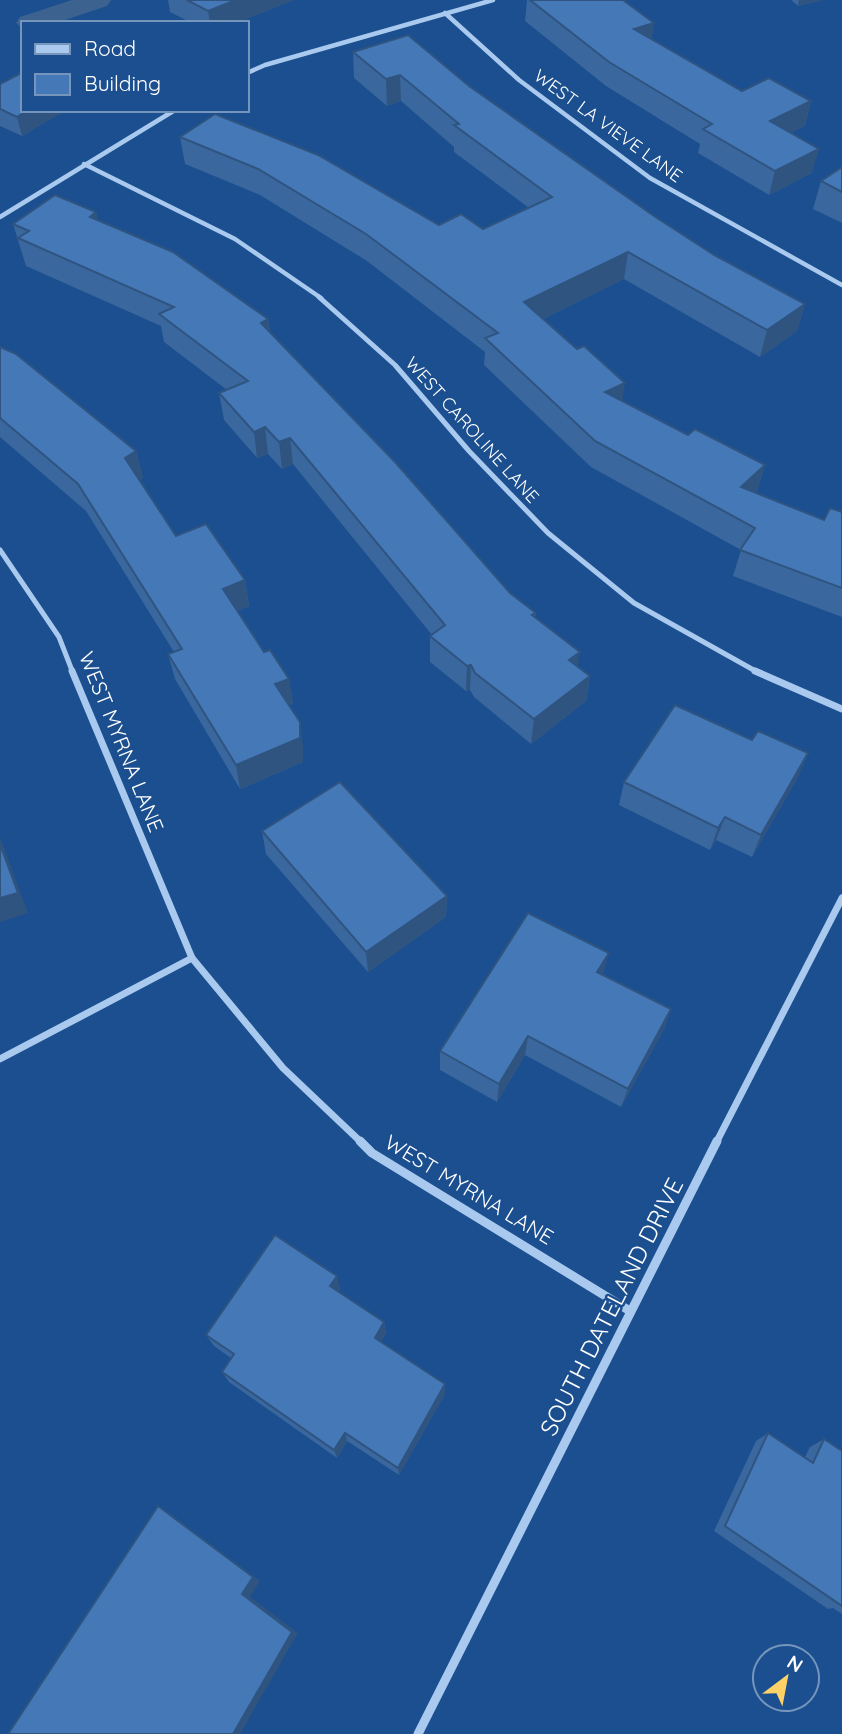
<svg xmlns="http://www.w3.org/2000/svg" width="842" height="1734" font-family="Quicksand,sans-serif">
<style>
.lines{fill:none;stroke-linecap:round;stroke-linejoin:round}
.canal{fill:#3c6290;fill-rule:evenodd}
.minor-far3{stroke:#a9c9ee;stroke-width:4.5}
.minor-far2{stroke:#a9c9ee;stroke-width:5}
.minor-far1{stroke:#a9c9ee;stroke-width:7}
.minor{stroke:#a9c9ee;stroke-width:9}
.wall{fill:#3a679d}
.shaded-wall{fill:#305480}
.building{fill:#4478b7;stroke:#305480;stroke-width:2}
.labels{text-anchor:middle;stroke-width:5;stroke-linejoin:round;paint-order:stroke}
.far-street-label{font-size:18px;fill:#fff;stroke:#1b4f8f}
.street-label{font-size:21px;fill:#fff;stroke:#1b4f8f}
.near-street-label{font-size:24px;fill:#fff;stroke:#1b4f8f}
</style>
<rect width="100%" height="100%" fill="#1b4f8f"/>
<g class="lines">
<polygon class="canal" points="72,0 111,0 107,6 56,23 23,23 23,29 16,23 20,17"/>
<g class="minor-far3">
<polyline points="445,13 519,80 650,178 842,285"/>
<polyline points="247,73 265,65 493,0"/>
<polyline points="84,164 235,239 321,298"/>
<polyline points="0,217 175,110"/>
</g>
<g class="minor-far2">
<polyline points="319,297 395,365 469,451 548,533 634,603 759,673"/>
<polyline points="0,550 59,637 73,673"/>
</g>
<g class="minor-far1">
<polyline points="72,671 192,958 283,1068 362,1143"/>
<polyline points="755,671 842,709"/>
<polyline points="0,1059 192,958"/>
<polyline points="716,1143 842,898"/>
</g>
<g class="minor">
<polyline points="360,1141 372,1153 630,1311"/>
<polyline points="418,1734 717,1141"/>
</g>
</g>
<g class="wall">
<polygon points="168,0 294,0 236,23 192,23 170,12"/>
<polygon points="527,0 623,0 652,39 742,91 811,101 805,126 790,133 812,173 769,195 698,153 700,144 606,86 525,21"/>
<polygon points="791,0 823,0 798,6"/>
<polygon points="353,52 469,86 654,216 714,255 805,304 797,331 760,357 624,279 543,319 623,401 688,435 765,465 757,491 755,493 824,520 842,512 842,617 733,576 741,550 591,467 484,365 485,352 367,261 260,195 185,164 180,137 439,225 483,229 529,208 454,152 454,147 401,101 387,106 354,78"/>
<polygon points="0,84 23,110 66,110 22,136 0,126"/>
<polygon points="842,167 842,223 813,209 821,181"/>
<polygon points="96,212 97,220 268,319 270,332 510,593 536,613 535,617 578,667 590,676 586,701 531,744 474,697 470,690 466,691 430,662 430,636 432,635 293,464 282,469 268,454 257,458 224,420 219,393 227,390 164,342 161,326 26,266 13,224"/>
<polygon points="0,347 136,451 143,478 140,480 176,536 245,580 249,606 237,611 264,652 289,679 293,703 289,705 303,746 303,762 240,789 175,679 168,654 174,652 86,511 0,437"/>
<polygon points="752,740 808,753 798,777 752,857 716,840 710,850 619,805 624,782"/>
<polygon points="262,831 447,896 446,917 368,972 266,854"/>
<polygon points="603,974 671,1009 664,1029 621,1107 525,1055 497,1102 440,1070 440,1051"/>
<polygon points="340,1288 338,1292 384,1322 386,1334 381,1341 445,1394 399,1475 347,1441 337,1458 229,1382 222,1372 231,1358 214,1346 206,1335"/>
<polygon points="768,1433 805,1457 810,1447 824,1439 842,1451 842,1614 833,1608 828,1609 714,1531 756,1441"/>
</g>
<g class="shaded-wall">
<polygon points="236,0 294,0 236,23 210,23 208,11"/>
<polygon points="799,0 823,0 798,6"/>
<polygon points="654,23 651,47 634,29"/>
<polygon points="400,75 401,101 387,106 386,79"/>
<polygon points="811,101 805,126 764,146 770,121"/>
<polygon points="28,110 66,110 22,136 17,117"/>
<polygon points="819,149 812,173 769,195 775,171"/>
<polygon points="96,212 102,240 90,217"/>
<polygon points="628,252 624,279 522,329 524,302"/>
<polygon points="805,304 797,331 760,357 767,330"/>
<polygon points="268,319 271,346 261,323"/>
<polygon points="625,383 621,410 605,392"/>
<polygon points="265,427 268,454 257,458 254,432"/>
<polygon points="290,438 293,464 282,469 279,442"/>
<polygon points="136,451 143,478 132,485 125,458"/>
<polygon points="765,465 757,491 734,514 741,487"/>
<polygon points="245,580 249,606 227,615 223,589"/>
<polygon points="580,652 576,677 569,660"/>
<polygon points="471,665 470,690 466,691 467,666"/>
<polygon points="590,676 586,701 531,744 534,719"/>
<polygon points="289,679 293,703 279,709 275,684"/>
<polygon points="300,722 303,746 303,762 240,789 236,765"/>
<polygon points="808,753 798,777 752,857 761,835"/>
<polygon points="725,817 716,840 710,850 718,828"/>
<polygon points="0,837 28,913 0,922"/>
<polygon points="447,896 446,917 368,972 366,952"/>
<polygon points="609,953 603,974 592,992 597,972"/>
<polygon points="671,1009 664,1029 621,1107 628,1089"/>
<polygon points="528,1036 525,1055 497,1102 499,1084"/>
<polygon points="337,1276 340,1288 333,1299 330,1286"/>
<polygon points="384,1322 386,1334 377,1348 375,1338"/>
<polygon points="445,1384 445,1394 399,1475 398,1468"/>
<polygon points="345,1433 347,1441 337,1458 334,1450"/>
<polygon points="158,1506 169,1513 260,1581 250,1597 298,1633 240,1734 233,1734 242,1594"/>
</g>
<g class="building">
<polygon points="187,0 236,0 208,11"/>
<polygon points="530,0 623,0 654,23 634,29 742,91 769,78 811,101 770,121 819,149 775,171 703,129 712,124 609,62"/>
<polygon points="408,35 469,86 654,216 714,255 805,304 767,330 628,252 524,302 577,349 584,346 625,383 605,392 688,435 695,429 765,465 741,487 824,520 830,508 842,512 842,588 740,550 755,528 595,441 485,338 498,333 366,234 258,169 180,137 215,114 318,155 439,225 461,214 483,229 552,197 454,125 459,124 400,75 386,79 353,52"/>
<polygon points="23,72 23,110 28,110 17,117 0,109 0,84"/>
<polygon points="842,167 842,192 821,181"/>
<polygon points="55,195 96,212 90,217 173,252 268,319 261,323 395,462 510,593 536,613 532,615 580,652 569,660 590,676 534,719 475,673 471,665 467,666 430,636 445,625 290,438 279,442 265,427 254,432 219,393 248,381 159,314 174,307 18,238 29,231 13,224"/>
<polygon points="0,347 16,354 136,451 125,458 176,536 206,524 245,580 223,589 264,652 270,650 289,679 275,684 300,722 300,738 236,765 168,654 182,649 78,484 0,418"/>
<polygon points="675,705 752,740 758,731 808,753 761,835 725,817 718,828 624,782"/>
<polygon points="340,782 447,896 366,952 262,831"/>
<polygon points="0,844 18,893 0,898"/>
<polygon points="528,913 609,953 597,972 671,1009 628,1089 528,1036 499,1084 440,1051"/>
<polygon points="275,1235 337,1276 330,1286 384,1322 375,1338 445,1384 398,1468 345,1433 334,1450 222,1372 234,1354 206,1335"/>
<polygon points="768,1433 813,1463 824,1439 842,1451 842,1606 725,1526"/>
<polygon points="158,1506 253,1577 242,1594 292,1632 233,1734 8,1734"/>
</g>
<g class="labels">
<g class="far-street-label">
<text transform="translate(608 126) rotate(36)" y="6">WEST LA VIEVE LANE</text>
<text transform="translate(472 430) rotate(48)" y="6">WEST CAROLINE LANE</text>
</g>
<g class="street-label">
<text transform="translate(121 742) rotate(68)" y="7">WEST MYRNA LANE</text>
<text transform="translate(469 1190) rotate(31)" y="7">WEST MYRNA LANE</text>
</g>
<g class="near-street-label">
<text transform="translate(612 1307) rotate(-63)" y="8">SOUTH DATELAND DRIVE</text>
</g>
</g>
<rect x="21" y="21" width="228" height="91" fill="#1b4f8f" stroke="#7695bc" stroke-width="2"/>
<rect x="35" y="44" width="35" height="10" fill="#a9c9ee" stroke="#7695bc" stroke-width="2"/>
<text x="84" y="56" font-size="21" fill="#ffffff">Road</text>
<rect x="35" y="74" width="35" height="21" fill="#4478b7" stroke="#7695bc" stroke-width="2"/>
<text x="84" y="91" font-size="21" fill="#ffffff">Building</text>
<g transform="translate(786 1678) rotate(32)"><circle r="33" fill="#1b4f8f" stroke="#7695bc" stroke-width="2"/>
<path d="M0-5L12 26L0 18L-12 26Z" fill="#ffd166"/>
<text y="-10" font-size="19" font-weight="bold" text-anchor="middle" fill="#ffffff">N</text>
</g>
</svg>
